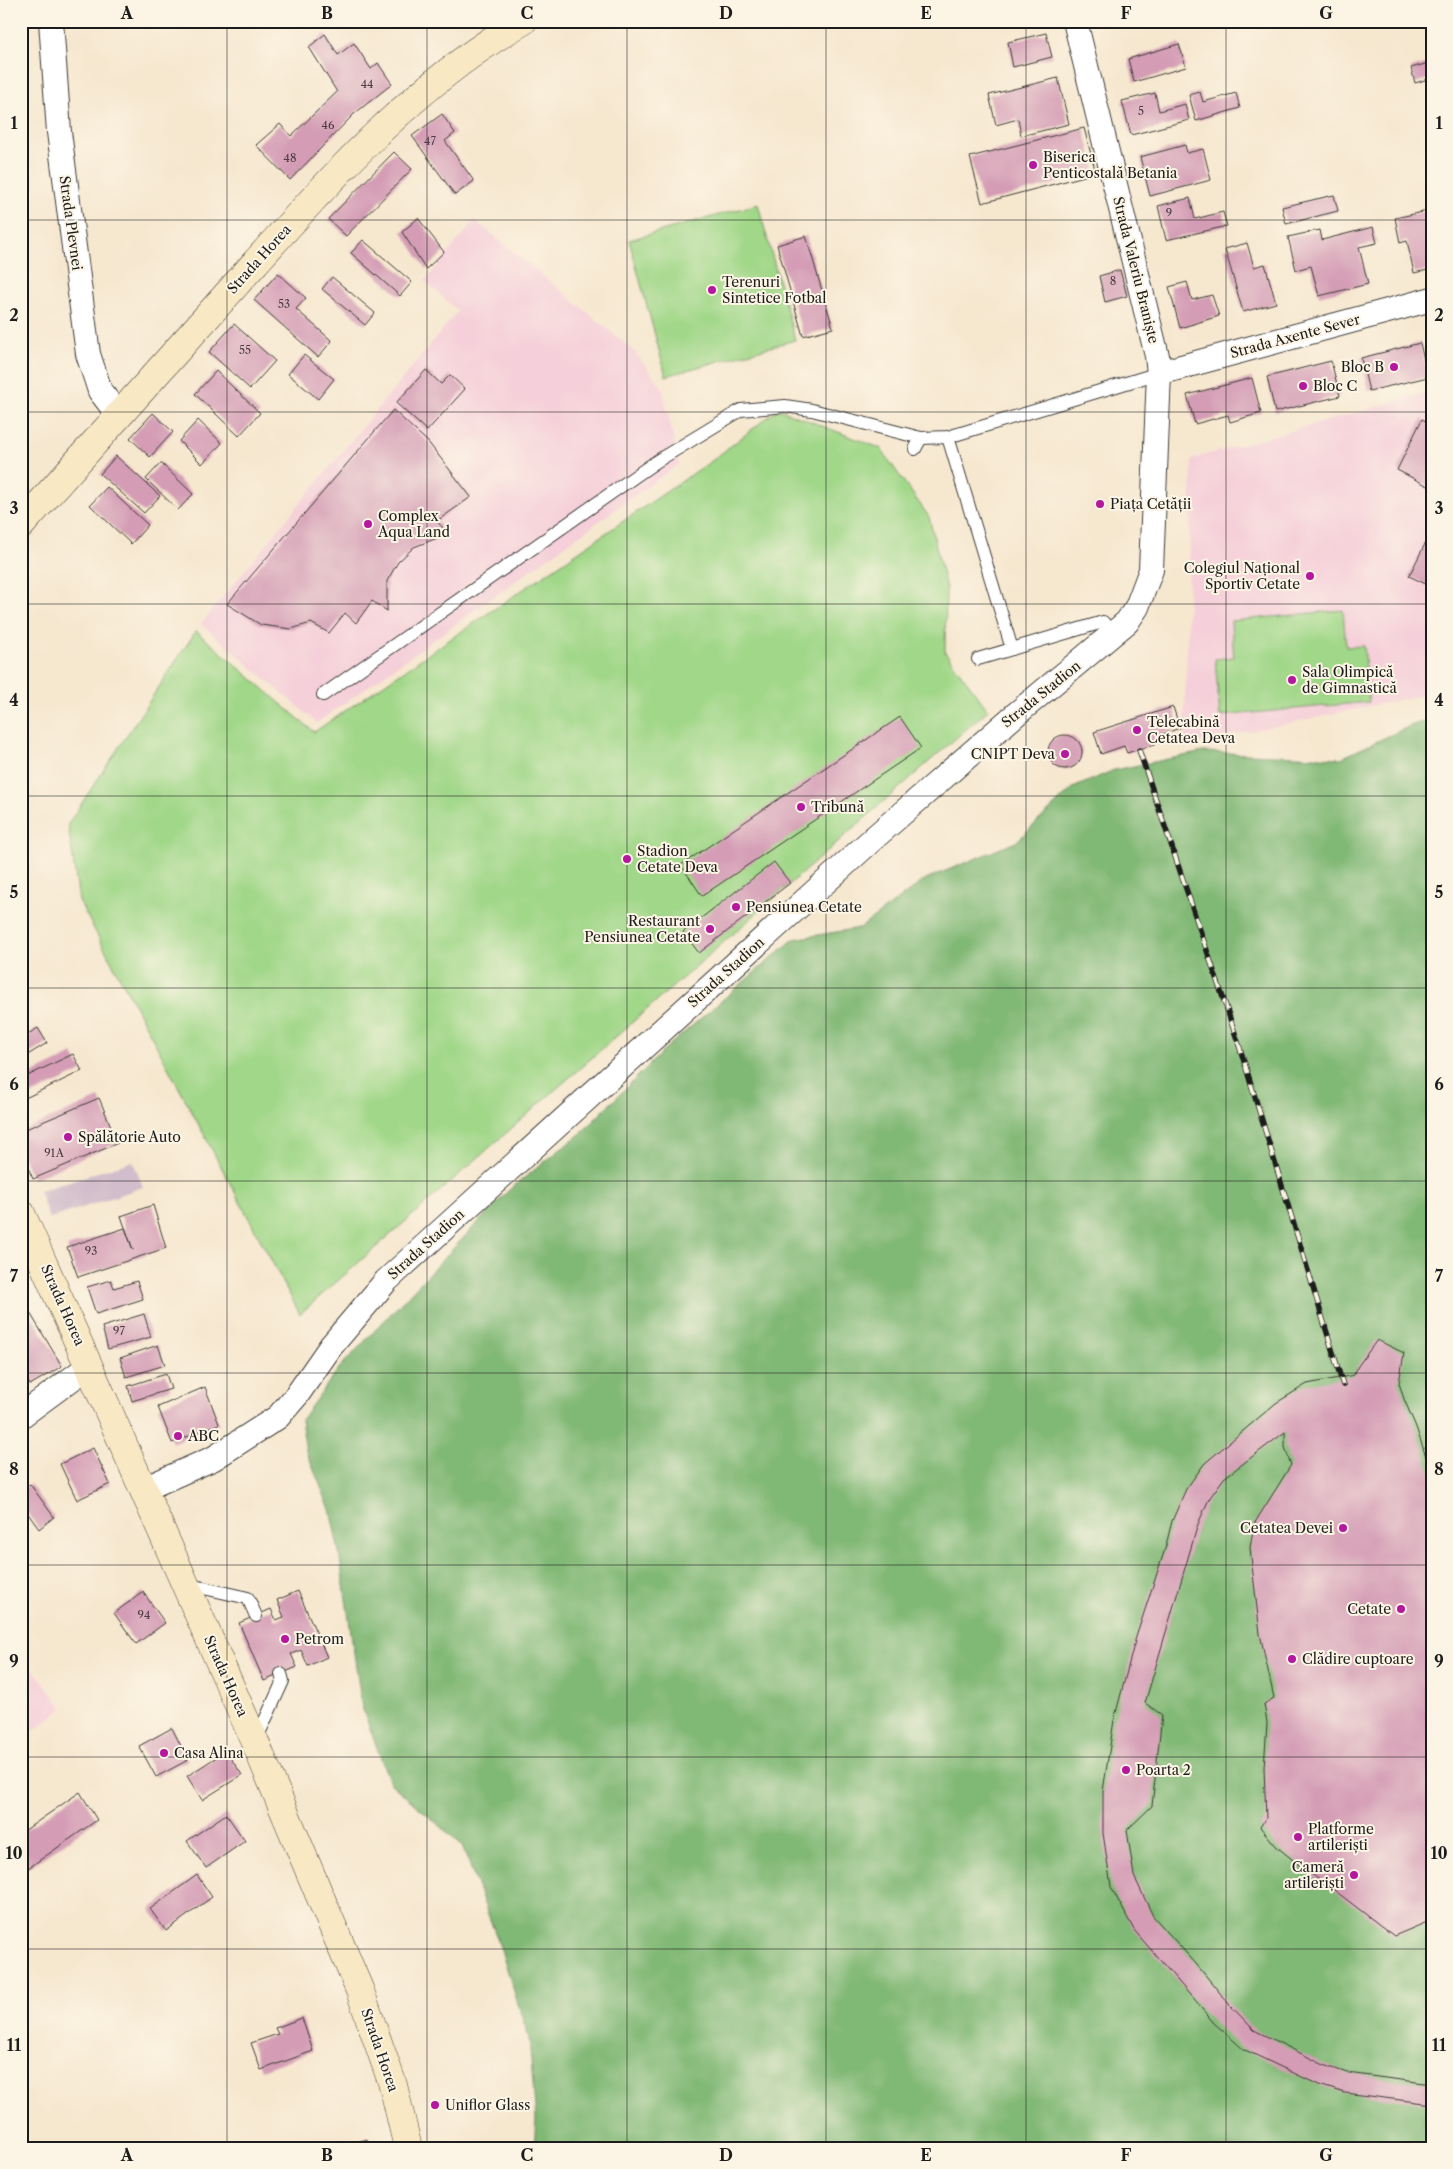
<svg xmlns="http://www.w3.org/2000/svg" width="1453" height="2169" font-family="'Libre Caslon Text',serif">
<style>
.built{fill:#f5cfd9}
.industrial{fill:#d1bdcb}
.green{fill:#a0d788;stroke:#5e7a52}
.forest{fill:#80b874;stroke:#4e6a48}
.building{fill:#d49db5}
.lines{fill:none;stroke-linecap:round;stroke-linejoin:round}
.lane-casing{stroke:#3d3a37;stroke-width:14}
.street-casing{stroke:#3d3a37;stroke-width:26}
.secondary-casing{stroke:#3d3a37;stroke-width:29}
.lane{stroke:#fff;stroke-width:12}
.street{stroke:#fff;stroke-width:24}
.secondary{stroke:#f8e8c3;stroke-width:28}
.rail-casing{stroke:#1c1c1c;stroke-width:5.5}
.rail{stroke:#fcf5e5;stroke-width:4;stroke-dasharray:11;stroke-linecap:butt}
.grid{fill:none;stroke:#1c1c1c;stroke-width:1;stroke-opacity:0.55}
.poi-dot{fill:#b5179e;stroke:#fcf5e5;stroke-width:2}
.labels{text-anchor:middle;stroke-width:4;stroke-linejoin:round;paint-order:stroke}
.number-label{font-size:11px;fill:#4a3c42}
.poi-label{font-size:14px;fill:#1c1c1c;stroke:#fcf5e5;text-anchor:start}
.street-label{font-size:14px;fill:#1c1c1c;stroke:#fcf5e5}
.neatline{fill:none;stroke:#1c1c1c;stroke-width:2}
.grid-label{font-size:16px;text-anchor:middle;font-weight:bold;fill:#1c1c1c}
</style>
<rect width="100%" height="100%" fill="#fcf5e5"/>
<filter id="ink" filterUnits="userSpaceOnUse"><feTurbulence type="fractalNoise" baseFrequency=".02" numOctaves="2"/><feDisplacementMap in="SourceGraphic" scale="10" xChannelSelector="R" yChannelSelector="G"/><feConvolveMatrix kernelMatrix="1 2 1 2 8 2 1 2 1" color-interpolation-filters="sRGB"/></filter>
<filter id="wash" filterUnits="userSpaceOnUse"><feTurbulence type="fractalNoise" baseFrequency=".0096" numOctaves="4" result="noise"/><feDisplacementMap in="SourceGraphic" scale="20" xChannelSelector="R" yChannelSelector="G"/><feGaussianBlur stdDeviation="1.12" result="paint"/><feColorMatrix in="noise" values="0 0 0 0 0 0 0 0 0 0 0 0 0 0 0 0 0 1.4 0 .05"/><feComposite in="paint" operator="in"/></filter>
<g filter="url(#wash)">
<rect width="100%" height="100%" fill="#f6e7cf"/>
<g class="built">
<polygon points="475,220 633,350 662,387 679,464 317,723 201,624 458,311 425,281"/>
<polygon points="1432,391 1432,693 1184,745 1192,459"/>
<polygon points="21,1653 63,1708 21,1740"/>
</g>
<polygon class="industrial" points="133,1161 143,1187 49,1219 39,1191"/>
<g class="green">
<polygon points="758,204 795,340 666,376 629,240"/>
<polygon points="778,409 880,448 929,517 946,588 945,652 988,710 300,1314 79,901 68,824 196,631 314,732 713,460"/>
<polygon points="1343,610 1346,647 1364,646 1369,702 1220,716 1215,659 1234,657 1231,621"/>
</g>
<polygon class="forest" points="1432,719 1432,2148 534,2148 536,2119 529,2038 497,1938 462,1845 390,1783 362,1707 339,1552 330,1509 306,1451 301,1420 340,1367 509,1190 580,1134 667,1047 794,939 860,928 926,879 1016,842 1073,788 1114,770 1203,752 1341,758 1410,726"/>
<g id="blocks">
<g class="building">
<polygon points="787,21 808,21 808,22 788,26"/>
<polygon points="1046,33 1052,57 1013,67 1008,42"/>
<polygon points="325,34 338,55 354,43 371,69 378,63 392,84 354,114 290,180 256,145 280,124 291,136 337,92 309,47"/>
<polygon points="1179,44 1186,67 1134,82 1128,59"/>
<polygon points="1432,62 1432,78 1415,83 1411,68"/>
<polygon points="1058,78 1069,124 1021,136 1018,119 996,125 989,95"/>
<polygon points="1200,92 1203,102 1236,93 1240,108 1196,121 1189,95"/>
<polygon points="1155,93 1159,111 1185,104 1189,120 1131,135 1122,101"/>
<polygon points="442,114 455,133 445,141 474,181 455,195 412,136"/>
<polygon points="1084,128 1096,173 982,203 970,157"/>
<polygon points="1185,145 1187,153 1203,149 1211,180 1150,196 1140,157"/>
<polygon points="394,152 412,169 346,236 328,219"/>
<polygon points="1334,195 1338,211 1286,224 1282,207"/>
<polygon points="1190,198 1195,219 1223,212 1227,226 1166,240 1158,206"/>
<polygon points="1432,210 1432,269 1414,273 1407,241 1400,243 1395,218"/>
<polygon points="418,218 444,252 426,269 402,232"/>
<polygon points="1373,227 1377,243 1359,247 1368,284 1319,296 1311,266 1296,270 1288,237 1320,230 1322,240"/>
<polygon points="806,236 833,328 803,336 777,245"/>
<polygon points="363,240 412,282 400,296 351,253"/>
<polygon points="1247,243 1254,267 1265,264 1276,303 1243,312 1225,249"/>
<polygon points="1120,270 1127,296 1105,302 1099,276"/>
<polygon points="278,273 306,298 296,309 332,341 318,357 254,300"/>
<polygon points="332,277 375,313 365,325 322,289"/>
<polygon points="1187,282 1192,300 1212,295 1219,316 1180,328 1169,287"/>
<polygon points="234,324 275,361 250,389 209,352"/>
<polygon points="1420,343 1428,377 1369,391 1361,358"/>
<polygon points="304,355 334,379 318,399 288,374"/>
<polygon points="1331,361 1340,396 1275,412 1267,377"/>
<polygon points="426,370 441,384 450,375 465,389 427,431 396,403"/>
<polygon points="216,371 260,413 239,436 195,394"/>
<polygon points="1252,378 1261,413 1230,422 1228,415 1195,424 1187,395"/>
<polygon points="393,410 428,442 471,497 437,521 448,534 414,547 398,562 387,581 387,611 372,601 356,623 345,613 329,633 311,623 291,629 261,625 227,604"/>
<polygon points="153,413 173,432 150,457 130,438"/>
<polygon points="1422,419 1432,424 1432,488 1397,470"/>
<polygon points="198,420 222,443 202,464 179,441"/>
<polygon points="116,456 160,496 144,513 100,474"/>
<polygon points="161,463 193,494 178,510 146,479"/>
<polygon points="107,487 148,525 131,544 90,505"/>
<polygon points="1432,530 1432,587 1409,576"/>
<polygon points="1173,707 1180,728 1160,735 1162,742 1127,753 1124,746 1101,754 1094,732"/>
<polygon points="900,717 921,748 702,896 681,865"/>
<circle cx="1065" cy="752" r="17"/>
<polygon points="774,862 790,883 699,953 683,932"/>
<polygon points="38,1028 47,1043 21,1059 21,1038"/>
<polygon points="73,1054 82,1071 21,1100 21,1079"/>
<polygon points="99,1098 118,1143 33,1179 21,1152 21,1131"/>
<polygon points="153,1205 166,1248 78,1277 67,1247 125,1228 133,1250 121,1216"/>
<polygon points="111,1280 114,1288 137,1281 143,1299 96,1314 87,1287"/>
<polygon points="21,1298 62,1366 30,1385 27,1380 21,1384"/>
<polygon points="144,1314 151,1337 108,1349 102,1327"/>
<polygon points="1377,1340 1404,1353 1399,1383 1404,1399 1416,1427 1432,1475 1432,1920 1394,1936 1338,1893 1303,1868 1277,1847 1260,1827 1266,1818 1264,1768 1267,1723 1264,1704 1274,1698 1260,1634 1250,1548 1254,1524 1291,1465 1285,1447 1285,1432 1224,1478 1209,1499 1198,1524 1145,1703 1162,1715 1152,1806 1127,1830 1134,1876 1153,1916 1197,1965 1229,2004 1254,2030 1324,2065 1347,2073 1432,2084 1432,2104 1345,2093 1319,2085 1243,2049 1214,2023 1134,1930 1111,1887 1103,1833 1103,1791 1114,1720 1136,1637 1165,1549 1172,1521 1186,1489 1204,1464 1276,1403 1307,1384 1354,1375 1358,1366"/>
<polygon points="158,1345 165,1365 126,1377 120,1358"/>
<polygon points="166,1374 171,1389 132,1401 128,1386"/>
<polygon points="205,1387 219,1424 172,1443 158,1407"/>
<polygon points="93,1448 110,1484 77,1500 60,1464"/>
<polygon points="30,1484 54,1517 39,1529 21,1504 21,1490"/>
<polygon points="298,1591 327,1657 308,1666 301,1650 291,1654 297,1667 264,1681 239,1623 271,1609 276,1620 284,1617 277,1600"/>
<polygon points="143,1592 165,1623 136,1644 114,1613"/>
<polygon points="172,1728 188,1760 156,1777 139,1746"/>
<polygon points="226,1751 242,1775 202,1800 187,1776"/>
<polygon points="80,1792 97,1820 27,1869 21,1861 21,1833"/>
<polygon points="226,1814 245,1841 206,1868 187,1841"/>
<polygon points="197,1875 212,1897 166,1931 150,1909"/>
<polygon points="302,2018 313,2051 261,2070 251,2043 278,2034 275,2028"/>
<polygon points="367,2139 370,2148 340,2148 340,2147"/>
</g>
</g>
</g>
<g filter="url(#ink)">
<use href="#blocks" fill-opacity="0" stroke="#3d3a37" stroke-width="1"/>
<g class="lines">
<defs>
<g id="lane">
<polyline points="948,437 1012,649"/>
<polyline points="915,449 921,438"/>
<polyline points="978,659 1103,622 1113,635"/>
<polyline points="323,695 657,461 741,410 785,406 812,410 921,438 948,437 1159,373"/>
<polyline points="186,1584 248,1598 256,1616"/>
<polyline points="256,1740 283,1681 281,1674"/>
</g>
<g id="street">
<polyline points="51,21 59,132 88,354 100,391 113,408 121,414"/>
<polyline points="1159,373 1432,299"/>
<polyline points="21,1416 89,1366"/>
<polyline points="144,1489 214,1458 278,1417 297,1395 331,1346 386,1281 875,837 1015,715 1127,622 1137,607 1151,570 1159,373 1157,356 1075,21"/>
</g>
<g id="secondary">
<path d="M21 525C99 438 177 350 255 263 336 173 417 82 523 21"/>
<polyline points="21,1213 255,1742 360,1991 393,2085 408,2148"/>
</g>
</defs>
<use href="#lane" class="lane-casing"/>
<use href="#street" class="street-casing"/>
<use href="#secondary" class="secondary-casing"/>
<use href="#lane" class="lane"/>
<use href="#street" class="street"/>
<use href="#secondary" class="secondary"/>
<defs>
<polyline id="rail" points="1139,750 1239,1045 1343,1385"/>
</defs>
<use href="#rail" class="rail-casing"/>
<use href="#rail" class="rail"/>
</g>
</g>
<path class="grid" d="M227 21V2148M427 21V2148M627 21V2148M826 21V2148M1026 21V2148M1226 21V2148M21 220H1432M21 412H1432M21 604H1432M21 796H1432M21 988H1432M21 1181H1432M21 1373H1432M21 1565H1432M21 1757H1432M21 1949H1432"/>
<g class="poi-dot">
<circle cx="1033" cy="165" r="5"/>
<circle cx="712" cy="290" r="5"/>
<circle cx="1394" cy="367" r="5"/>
<circle cx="1303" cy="386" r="5"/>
<circle cx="1100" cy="504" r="5"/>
<circle cx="368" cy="524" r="5"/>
<circle cx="1310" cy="576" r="5"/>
<circle cx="1292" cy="680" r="5"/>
<circle cx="1137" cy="730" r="5"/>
<circle cx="1065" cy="754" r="5"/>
<circle cx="801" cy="807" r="5"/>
<circle cx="627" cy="859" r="5"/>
<circle cx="736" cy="907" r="5"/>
<circle cx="710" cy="929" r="5"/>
<circle cx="68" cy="1137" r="5"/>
<circle cx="178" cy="1436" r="5"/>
<circle cx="1343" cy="1528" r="5"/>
<circle cx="1401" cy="1609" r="5"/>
<circle cx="285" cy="1639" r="5"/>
<circle cx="1292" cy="1659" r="5"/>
<circle cx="164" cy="1753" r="5"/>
<circle cx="1126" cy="1770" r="5"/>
<circle cx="1298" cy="1837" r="5"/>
<circle cx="1354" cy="1875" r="5"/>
<circle cx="435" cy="2105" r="5"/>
</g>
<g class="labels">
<g class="number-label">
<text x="367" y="88">44</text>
<text x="1141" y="115">5</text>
<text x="328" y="129">46</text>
<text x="430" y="145">47</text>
<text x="290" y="162">48</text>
<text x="1169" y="217">9</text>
<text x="1113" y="285">8</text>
<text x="284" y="308">53</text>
<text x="245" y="354">55</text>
<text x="54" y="1157">91A</text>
<text x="91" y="1255">93</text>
<text x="119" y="1335">97</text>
<text x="144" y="1619">94</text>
</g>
<g class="poi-label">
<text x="1043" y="162">Biserica<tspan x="1043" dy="16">Penticostală Betania</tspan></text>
<text x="722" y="287">Terenuri<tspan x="722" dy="16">Sintetice Fotbal</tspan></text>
<text x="1384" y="372" text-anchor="end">Bloc B</text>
<text x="1313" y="391">Bloc C</text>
<text x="1110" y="509">Piața Cetății</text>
<text x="378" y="521">Complex<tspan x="378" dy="16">Aqua Land</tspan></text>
<text x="1300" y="573" text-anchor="end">Colegiul Național<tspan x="1300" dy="16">Sportiv Cetate</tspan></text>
<text x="1302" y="677">Sala Olimpică<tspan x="1302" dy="16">de Gimnastică</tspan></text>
<text x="1147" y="727">Telecabină<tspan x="1147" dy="16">Cetatea Deva</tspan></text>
<text x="1055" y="759" text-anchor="end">CNIPT Deva</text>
<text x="811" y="812">Tribună</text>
<text x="637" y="856">Stadion<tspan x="637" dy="16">Cetate Deva</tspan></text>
<text x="746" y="912">Pensiunea Cetate</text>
<text x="700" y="926" text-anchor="end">Restaurant<tspan x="700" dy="16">Pensiunea Cetate</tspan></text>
<text x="78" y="1142">Spălătorie Auto</text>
<text x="188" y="1441">ABC</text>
<text x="1333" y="1533" text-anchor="end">Cetatea Devei</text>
<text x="1391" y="1614" text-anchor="end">Cetate</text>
<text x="295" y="1644">Petrom</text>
<text x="1302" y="1664">Clădire cuptoare</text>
<text x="174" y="1758">Casa Alina</text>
<text x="1136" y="1775">Poarta 2</text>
<text x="1308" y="1834">Platforme<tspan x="1308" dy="16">artileriști</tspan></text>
<text x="1344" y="1872" text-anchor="end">Cameră<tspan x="1344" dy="16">artileriști</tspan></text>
<text x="445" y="2110">Uniflor Glass</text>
</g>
<g class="street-label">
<text transform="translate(71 223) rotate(82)" y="5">Strada Plevnei</text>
<text transform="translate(259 259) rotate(-48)" y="5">Strada Horea</text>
<text transform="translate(1136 270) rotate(76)" y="5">Strada Valeriu Braniște</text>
<text transform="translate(1295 336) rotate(-15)" y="5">Strada Axente Sever</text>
<text transform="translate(1041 694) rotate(-39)" y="5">Strada Stadion</text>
<text transform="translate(726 972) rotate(-42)" y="5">Strada Stadion</text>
<text transform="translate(426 1244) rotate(-42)" y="5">Strada Stadion</text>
<text transform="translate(63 1305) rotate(66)" y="5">Strada Horea</text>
<text transform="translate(226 1676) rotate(66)" y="5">Strada Horea</text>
<text transform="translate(380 2050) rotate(71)" y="5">Strada Horea</text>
</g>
</g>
<rect width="1453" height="2169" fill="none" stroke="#fcf5e5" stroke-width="55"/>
<rect x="28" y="28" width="1398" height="2114" class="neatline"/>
<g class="grid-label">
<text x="127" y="19">A</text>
<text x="327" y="19">B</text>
<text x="527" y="19">C</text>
<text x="726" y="19">D</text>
<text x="926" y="19">E</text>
<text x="1126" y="19">F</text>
<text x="1326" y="19">G</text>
<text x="14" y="129">1</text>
<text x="1439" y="129">1</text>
<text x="14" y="321">2</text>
<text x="1439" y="321">2</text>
<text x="14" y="514">3</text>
<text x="1439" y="514">3</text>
<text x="14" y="706">4</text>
<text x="1439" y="706">4</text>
<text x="14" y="898">5</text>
<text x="1439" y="898">5</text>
<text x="14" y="1090">6</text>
<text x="1439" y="1090">6</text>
<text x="14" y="1282">7</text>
<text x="1439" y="1282">7</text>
<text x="14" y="1475">8</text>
<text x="1439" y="1475">8</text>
<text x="14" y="1667">9</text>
<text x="1439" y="1667">9</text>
<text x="14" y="1859">10</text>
<text x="1439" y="1859">10</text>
<text x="14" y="2051">11</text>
<text x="1439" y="2051">11</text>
<text x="127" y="2161">A</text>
<text x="327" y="2161">B</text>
<text x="527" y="2161">C</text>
<text x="726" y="2161">D</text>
<text x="926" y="2161">E</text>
<text x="1126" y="2161">F</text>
<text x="1326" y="2161">G</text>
</g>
</svg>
